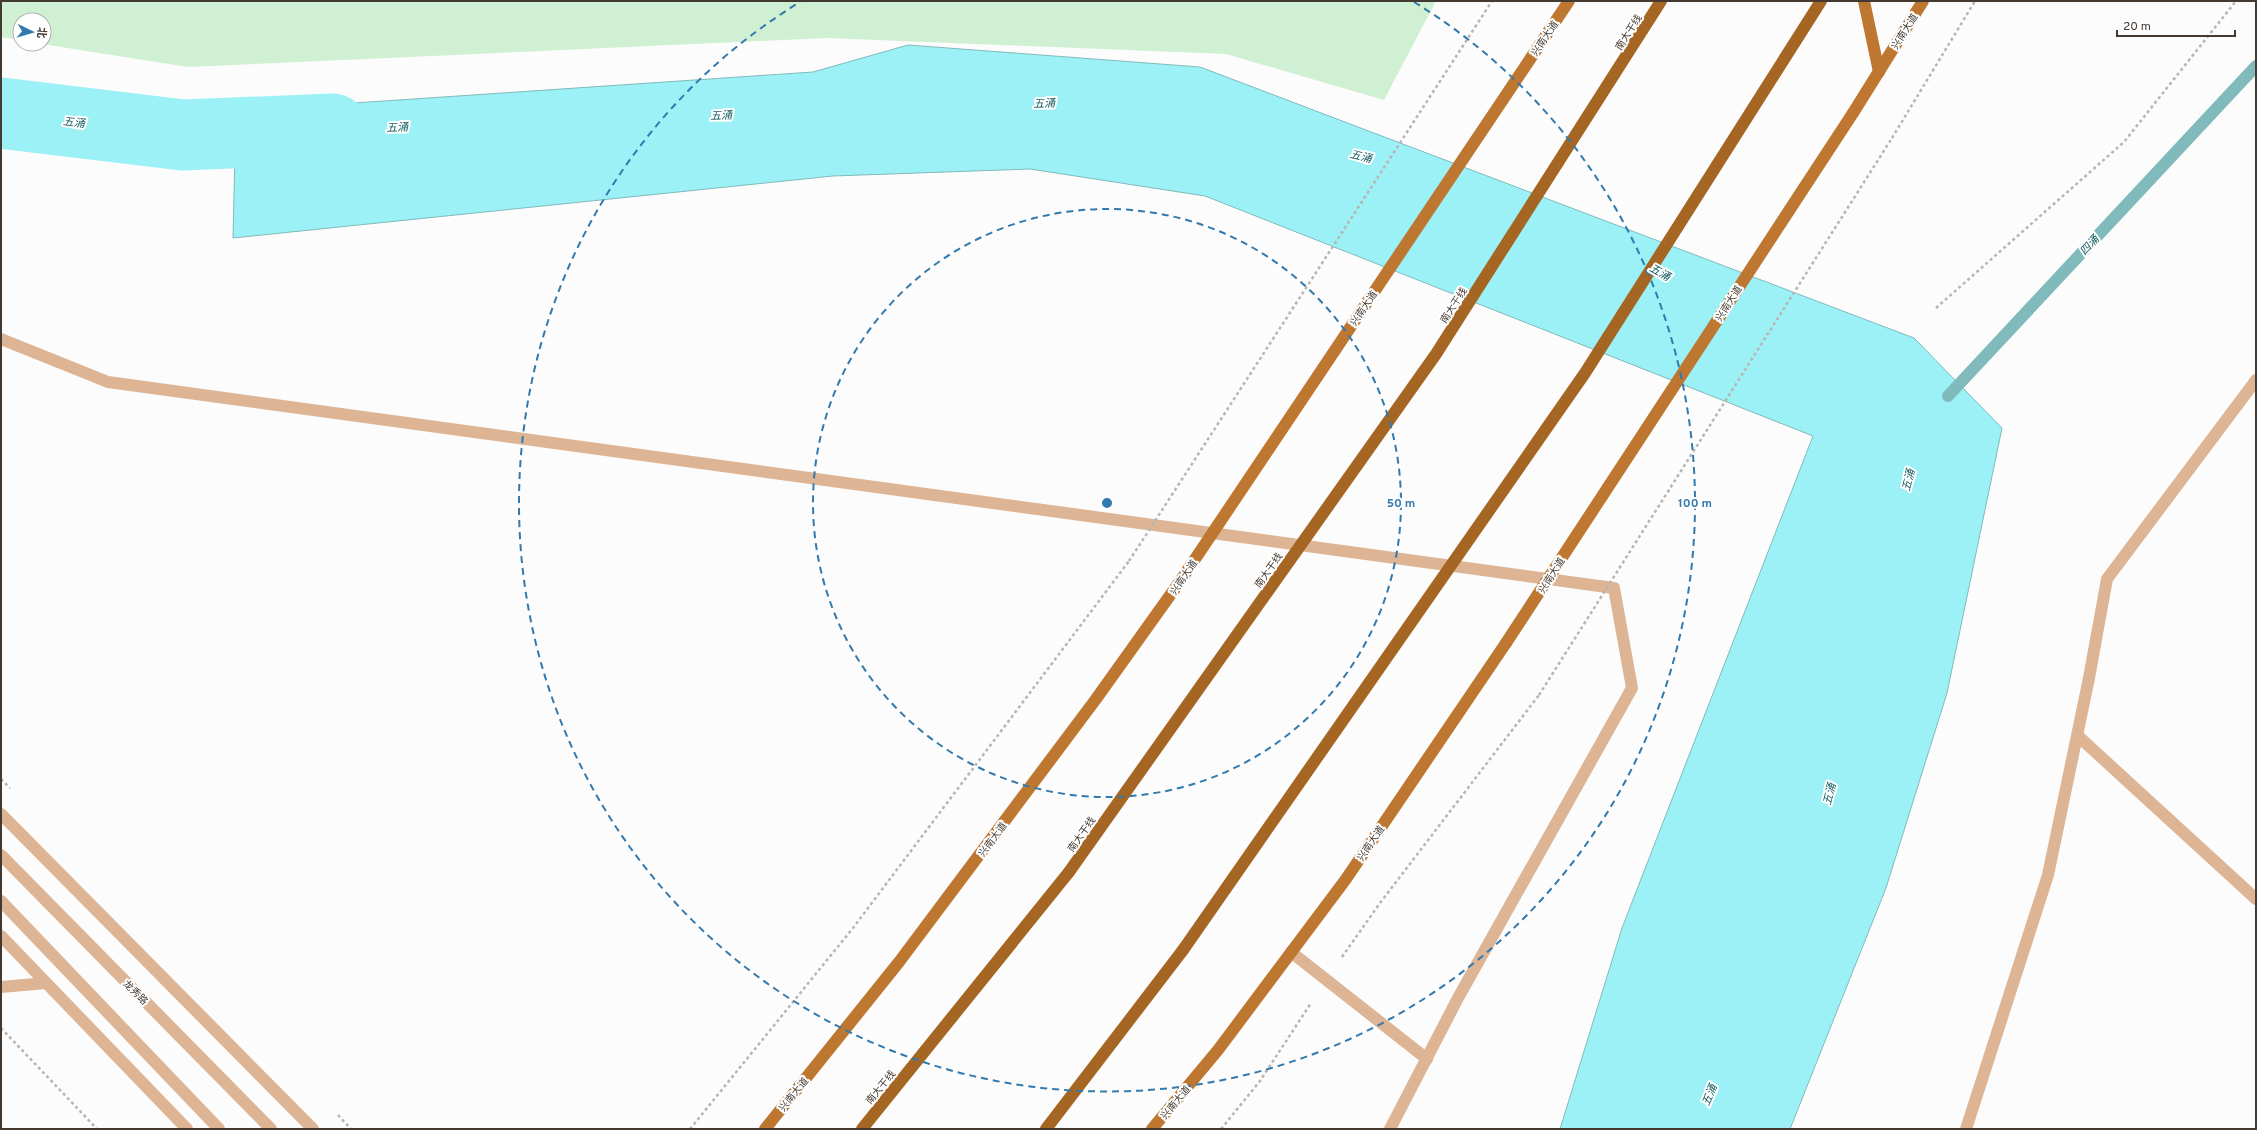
<svg xmlns="http://www.w3.org/2000/svg" width="2257" height="1130" font-family="Overpass,'Noto Sans SC',sans-serif">
<style>
.green{fill:#cff0d2}
.water{fill:#9bf1f6;stroke:#81babb}
.lines{fill:none;stroke-linecap:round;stroke-linejoin:round}
.stream{stroke:#81babb;stroke-width:12}
.river{stroke:#9bf1f6;stroke-width:71}
.path{stroke:#b8b4b1;stroke-width:2.5;stroke-dasharray:3 3;stroke-linecap:butt}
.minor{stroke:#ddb594;stroke-width:12}
.major{stroke:#be7731;stroke-width:12}
.highway{stroke:#a66623;stroke-width:12}
.path-bridge{stroke:#b8b4b1;stroke-width:2.5;stroke-dasharray:3 3;stroke-linecap:butt}
.major-bridge{stroke:#be7731;stroke-width:12}
.highway-bridge{stroke:#a66623;stroke-width:12}
.ring{fill:none;stroke:#3279ad;stroke-width:2;stroke-dasharray:7 5}
.labels{text-anchor:middle;stroke-width:4;stroke-linejoin:round;paint-order:stroke}
.street-label{font-size:10px;fill:#433930;stroke:#fff}
.water-label{font-size:11px;font-style:italic;fill:#186064;stroke:#fff}
.centre{fill:#3279ad;stroke:#fff;stroke-width:2}
.ring-label{font-size:12px;text-anchor:middle;font-weight:bold;fill:#3279ad;stroke:#fff;stroke-width:4;stroke-linejoin:round;paint-order:stroke}
</style>
<rect width="100%" height="100%" fill="#fcfcfc"/>
<polygon class="green" points="1,1 1436,1 1384,100 1226,54 827,38 188,67 42,44 44,44 44,20 20,20 20,40 1,37"/>
<polygon class="water" points="908,45 1200,67 1914,338 2002,428 1947,693 1886,888 1790,1129 1560,1129 1622,928 1813,436 1205,196 1030,169 833,176 233,238 236,111 813,72"/>
<g class="lines">
<polyline class="stream" points="1948,396 2256,66"/>
<polyline class="river" points="1,113 183,135 333,129"/>
<g class="path">
<polyline points="1892,138 1975,1"/>
<polyline points="1936,308 2124,142 2236,1"/>
<polyline points="1,779 10,788"/>
<polyline points="1342,957 1380,903 1539,695"/>
<polyline points="1,1028 97,1129"/>
<polyline points="338,1115 351,1129"/>
<polyline points="690,1129 853,928 1129,561"/>
<polyline points="1221,1129 1260,1081 1311,1003"/>
</g>
<g class="minor">
<polyline points="1,339 108,382 1614,588 1632,688 1458,998 1390,1129"/>
<polyline points="2078,736 2256,899"/>
<polyline points="1,814 313,1129"/>
<polyline points="1,855 271,1129"/>
<polyline points="1,901 219,1129"/>
<polyline points="1,936 187,1129"/>
<polyline points="1291,952 1427,1059"/>
<polyline points="1,987 46,983"/>
<polyline points="1966,1129 2048,875 2089,678 2107,579 2256,380"/>
</g>
<g class="major">
<polyline points="1864,1 1879,72"/>
<polyline points="1853,113 1923,1"/>
<polyline points="765,1129 899,962 1096,699 1181,580"/>
<polyline points="1152,1129 1218,1050 1346,879 1506,643"/>
</g>
<g class="highway">
<polyline points="862,1129 1069,872"/>
<polyline points="1046,1129 1183,950"/>
</g>
<g class="path-bridge">
<polyline points="1129,561 1492,1"/>
<polyline points="1539,695 1892,138"/>
</g>
<g class="major-bridge">
<polyline points="1181,580 1569,1"/>
<polyline points="1506,643 1853,113"/>
</g>
<g class="highway-bridge">
<polyline points="1069,872 1436,354 1661,1"/>
<polyline points="1183,950 1585,373 1821,1"/>
</g>
</g>
<g class="ring">
<circle cx="1107" cy="503" r="294"/>
<path d="M1414 2A588 588 0 1 1 800 2"/>
</g>
<g class="labels">
<g class="street-label">
<text transform="translate(1904 31) rotate(-58)" y="4">兴南大道</text>
<text transform="translate(1628 32) rotate(-58)" y="4">南大干线</text>
<text transform="translate(1544 38) rotate(-56)" y="4">兴南大道</text>
<text transform="translate(1728 303) rotate(-57)" y="4">兴南大道</text>
<text transform="translate(1453 305) rotate(-57)" y="4">南大干线</text>
<text transform="translate(1363 308) rotate(-56)" y="4">兴南大道</text>
<text transform="translate(1268 570) rotate(-55)" y="4">南大干线</text>
<text transform="translate(1551 575) rotate(-57)" y="4">兴南大道</text>
<text transform="translate(1183 577) rotate(-56)" y="4">兴南大道</text>
<text transform="translate(1081 834) rotate(-55)" y="4">南大干线</text>
<text transform="translate(992 839) rotate(-53)" y="4">兴南大道</text>
<text transform="translate(1370 843) rotate(-56)" y="4">兴南大道</text>
<text transform="translate(136 992) rotate(45)" y="4">龙秀路</text>
<text transform="translate(880 1087) rotate(-51)" y="4">南大干线</text>
<text transform="translate(793 1094) rotate(-51)" y="4">兴南大道</text>
<text transform="translate(1175 1102) rotate(-50)" y="4">兴南大道</text>
</g>
<g class="water-label">
<text transform="translate(1044 103) rotate(-2)" y="4">五涌</text>
<text transform="translate(721 115) rotate(-2)" y="4">五涌</text>
<text transform="translate(74 122) rotate(7)" y="4">五涌</text>
<text transform="translate(397 127) rotate(-2)" y="4">五涌</text>
<text transform="translate(1361 156) rotate(14)" y="4">五涌</text>
<text transform="translate(2089 245) rotate(-47)" y="4">四涌</text>
<text transform="translate(1660 272) rotate(30)" y="4">五涌</text>
<text transform="translate(1908 480) rotate(-76)" y="4">五涌</text>
<text transform="translate(1829 794) rotate(-76)" y="4">五涌</text>
<text transform="translate(1709 1095) rotate(-67)" y="4">五涌</text>
</g>
</g>
<circle cx="1107" cy="503" r="6" class="centre"/>
<g class="ring-label">
<text x="1401" y="507">50 m</text>
<text x="1695" y="507">100 m</text>
</g>
<rect width="2257" height="1130" fill="none" stroke="#433930" stroke-width="4"/>
<g transform="translate(32 32) rotate(95)"><circle r="19" fill="#ffffff" stroke="#b4b0ac"/>
<path d="M0-3L7 15L0 10L-7 15Z" fill="#3279ad"/>
<text y="-6" font-size="11" font-weight="bold" text-anchor="middle" fill="#433930">北</text>
</g>
<path d="M2117 30v6h118v-6" fill="none" stroke="#433930" stroke-width="2"/>
<text x="2123" y="30" font-size="12" fill="#433930" stroke="#ffffff" stroke-width="3" paint-order="stroke">20 m</text>
</svg>
